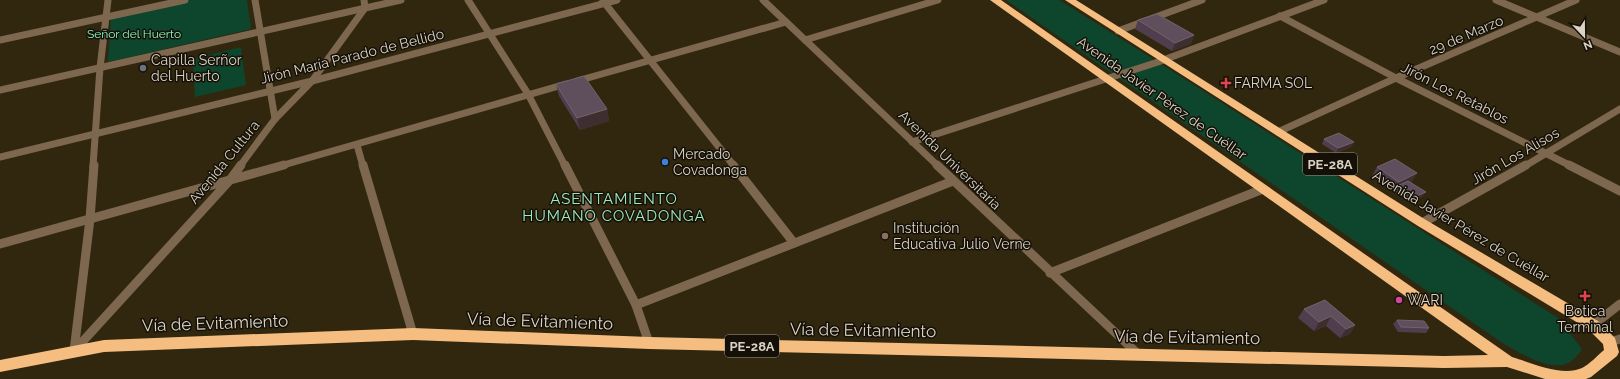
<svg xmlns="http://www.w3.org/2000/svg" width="1620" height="379" font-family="Raleway,sans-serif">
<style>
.green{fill:#0e452d}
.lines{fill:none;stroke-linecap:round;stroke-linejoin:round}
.street-far1{stroke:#7d674f;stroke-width:7}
.street{stroke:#7d674f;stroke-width:9}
.highway{fill:#f5bd80;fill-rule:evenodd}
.wall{fill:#503e4f}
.shaded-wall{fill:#3e2e30}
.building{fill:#5f4e5c;stroke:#72636c}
.worship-dot{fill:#6b7280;stroke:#151007;stroke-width:1.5}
.health-dot{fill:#e0444e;stroke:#151007;stroke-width:1.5}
.shop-dot{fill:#3f7fe0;stroke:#151007;stroke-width:1.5}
.education-dot{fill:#8d6e63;stroke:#151007;stroke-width:1.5}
.hotel-dot{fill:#d1479c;stroke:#151007;stroke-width:1.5}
.labels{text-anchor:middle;stroke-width:3;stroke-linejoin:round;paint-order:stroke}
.far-park-label{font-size:12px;fill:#87f8bf;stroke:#151007}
.shield{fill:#151007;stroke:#9f988c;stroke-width:1}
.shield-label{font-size:13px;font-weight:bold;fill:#dad3c5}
.street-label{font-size:14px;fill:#dad3c5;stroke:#151007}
.poi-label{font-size:14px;fill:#dad3c5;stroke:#151007;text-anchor:start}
.neighbourhood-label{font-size:15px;letter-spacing:1px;fill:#9bebbf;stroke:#151007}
.near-street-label{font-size:17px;fill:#dad3c5;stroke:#151007}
</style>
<rect width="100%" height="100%" fill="#31270f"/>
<g class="green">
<polygon points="192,0 247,0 251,29 108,62 111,17"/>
<path d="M1006 0H1059L1158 62 1558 318 1582 349C1578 355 1574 361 1566 364 1547 370 1520 353 1504 344Z"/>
<polygon points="241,47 246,85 195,97 193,59"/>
</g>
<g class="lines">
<g class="street-far1">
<polyline points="255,0 275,119"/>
<polyline points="468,0 528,94 565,166"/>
<polyline points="763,0 938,166"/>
<polyline points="1496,0 1620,52"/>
<polyline points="603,1 734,166"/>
<polyline points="1280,16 1396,78 1571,166"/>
<polyline points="1118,31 1202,0"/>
<polyline points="0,40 185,0"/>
<polyline points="805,40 938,0"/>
<polyline points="577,81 786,22"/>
<polyline points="0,90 401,0"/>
<polyline points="1278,132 1396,78 1576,0"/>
<polyline points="912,142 1158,62 1324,0"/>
<polyline points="357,145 363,166"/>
<polyline points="0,157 312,81 617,0"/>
<polyline points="93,166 100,68 108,0"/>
<polyline points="240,166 275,119 312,81 365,8 364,0"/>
<polyline points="280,166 566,84"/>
<polyline points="1525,166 1620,109"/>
</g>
<g class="street">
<polyline points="363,165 413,334"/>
<polyline points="565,165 636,305 649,343"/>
<polyline points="733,165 794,243"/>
<polyline points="937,165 1138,354"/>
<polyline points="1569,165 1620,191"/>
<polyline points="1422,223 1526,165"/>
<polyline points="0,244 284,165"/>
<polyline points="1050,273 1263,189"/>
<polyline points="636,305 953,181"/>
<polyline points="1593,325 1620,304"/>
<polyline points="1610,342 1620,339"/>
<polyline points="74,351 230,180 241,165"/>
<polyline points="74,351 90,219 94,165"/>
</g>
<path class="highway" d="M990 0H1001L1512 357C1532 363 1562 377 1582 368 1590 364 1598 355 1604 350L1603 344 1588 329 1418 226 1065 0H1076L1426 220 1598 321 1615 338 1619 352 1617 356 1591 377 1586 379H1545L1507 367 1444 368 649 349 413 340 104 352 0 372V360L104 340 413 328 649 337 1444 356 1488 355Z"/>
</g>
<g class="wall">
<polygon points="1138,20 1194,35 1191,44 1172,51 1135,29"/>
<polygon points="556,84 607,109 609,121 580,130 559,96"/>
<polygon points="1324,139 1354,142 1351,147 1336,153 1322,144"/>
<polygon points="1377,167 1412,182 1411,183 1423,196 1411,202 1372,176"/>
<polygon points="1325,300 1355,325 1350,334 1340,338 1326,326 1314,331 1298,318 1304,309"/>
<polygon points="1397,320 1429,328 1426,333 1398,332 1393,324"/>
</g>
<g class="shaded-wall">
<polygon points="1194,35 1191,44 1172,51 1175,43"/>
<polygon points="607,109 609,121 580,130 577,118"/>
<polygon points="1354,142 1351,147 1336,153 1338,148"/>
<polygon points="1417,173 1412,182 1400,188 1397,186 1399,182"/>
<polygon points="1426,192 1423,196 1411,202 1414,197"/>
<polygon points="1331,316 1326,326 1314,331 1319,322"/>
<polygon points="1355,325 1350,334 1340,338 1346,329"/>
</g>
<g class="building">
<polygon points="1157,14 1194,35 1175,43 1138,20"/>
<polygon points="584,76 607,109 577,118 556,84"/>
<polygon points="1339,133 1354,142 1338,148 1324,139"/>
<polygon points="1395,159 1417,173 1399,182 1377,167"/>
<polygon points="1408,181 1426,192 1414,197 1397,186"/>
<polygon points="1325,300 1355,325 1346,329 1331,316 1319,322 1304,309"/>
<polygon points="1397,320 1424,321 1429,328 1401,327"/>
</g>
<circle class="worship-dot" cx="143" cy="68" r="4"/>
<g class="health-dot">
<path d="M1224 77h4v4h4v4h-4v4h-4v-4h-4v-4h4z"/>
<path d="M1583 290h4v4h4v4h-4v4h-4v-4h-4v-4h4z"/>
</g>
<circle class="shop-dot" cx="665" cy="162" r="4"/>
<circle class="education-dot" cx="885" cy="236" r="4"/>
<circle class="hotel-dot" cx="1399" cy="300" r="4"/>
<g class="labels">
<g class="far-park-label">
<text x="134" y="38">Señor del Huerto</text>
</g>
<g class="shield">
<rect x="1303" y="153" width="54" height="22" rx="3"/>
<rect x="725" y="335" width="54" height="22" rx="3"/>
</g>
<g class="shield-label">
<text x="1330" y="169">PE-28A</text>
<text x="752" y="351">PE-28A</text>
</g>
<g class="street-label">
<text transform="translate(1466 35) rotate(-23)" y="5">29 de Marzo</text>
<text transform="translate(352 56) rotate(-14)" y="5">Jirón María Parado de Bellido</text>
<text transform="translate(1455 93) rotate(27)" y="5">Jirón Los Retablos</text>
<text transform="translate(1162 98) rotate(35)" y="5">Avenida Javier Pérez de Cuéllar</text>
<text transform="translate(1515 156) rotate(-30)" y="5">Jirón Los Alisos</text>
<text transform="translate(950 160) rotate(44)" y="5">Avenida Universitaria</text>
<text transform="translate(224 162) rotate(-51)" y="5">Avenida Cultura</text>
<text transform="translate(1461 226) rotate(31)" y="5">Avenida Javier Pérez de Cuéllar</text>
</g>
<g class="poi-label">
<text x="151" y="65">Capilla Serñor<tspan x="151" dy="16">del Huerto</tspan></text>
<text x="1234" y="88">FARMA SOL</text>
<text x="673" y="159">Mercado<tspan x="673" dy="16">Covadonga</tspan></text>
<text x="893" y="233">Institución<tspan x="893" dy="16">Educativa Julio Verne</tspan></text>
<text x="1407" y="305">WARI</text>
<text x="1585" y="316" text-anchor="middle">Botica<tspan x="1585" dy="16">Terminal</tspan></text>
</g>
<g class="neighbourhood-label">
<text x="614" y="204">ASENTAMIENTO<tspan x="614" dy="17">HUMANO COVADONGA</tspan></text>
</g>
<g class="near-street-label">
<text transform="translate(540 321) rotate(2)" y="6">Vía de Evitamiento</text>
<text transform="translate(215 323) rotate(-2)" y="6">Vía de Evitamiento</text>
<text transform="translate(863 330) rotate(1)" y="6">Vía de Evitamiento</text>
<text transform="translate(1187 337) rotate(1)" y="6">Vía de Evitamiento</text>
</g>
</g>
<g transform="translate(1584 36) rotate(158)" stroke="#151007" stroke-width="3" paint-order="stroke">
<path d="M0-3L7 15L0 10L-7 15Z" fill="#dad3c5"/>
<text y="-6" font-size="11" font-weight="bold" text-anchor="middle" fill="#dad3c5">N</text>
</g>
</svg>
